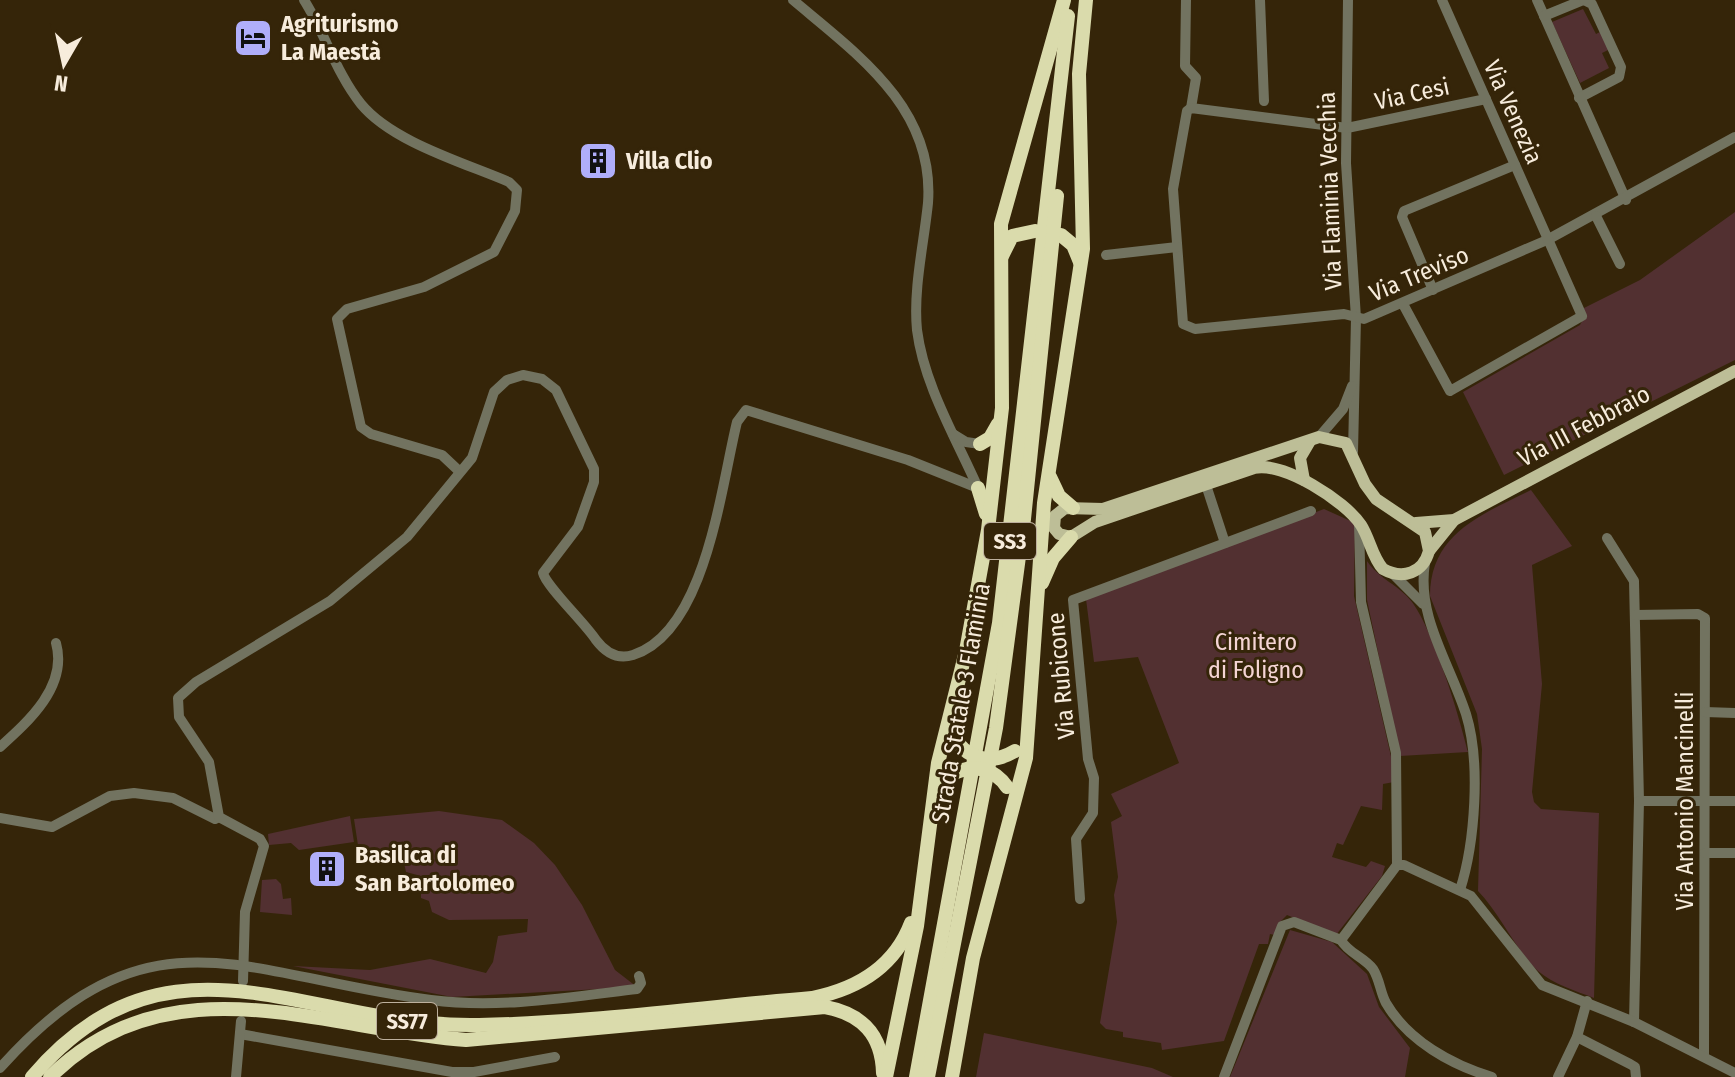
<svg xmlns="http://www.w3.org/2000/svg" width="1735" height="1077" font-family="'Fira Sans Condensed',sans-serif">
<style>
.green{fill:#523031}
.lines{fill:none;stroke-linecap:round;stroke-linejoin:round}
.minor{stroke:#727360;stroke-width:10}
.major{stroke:#bdbe97;stroke-width:12}
.highway{stroke:#dadbac;stroke-width:14}
.highway-bridge{stroke:#dadbac;stroke-width:14}
.labels{text-anchor:middle;stroke-width:6;stroke-linejoin:round;paint-order:stroke}
.shield{fill:#352509;stroke:#bdb09d;stroke-width:2}
.shield-label{font-size:22px;font-weight:bold;fill:#f7ecdc}
.poi-label{font-size:24px;font-weight:bold;fill:#f7ecdc;stroke:#352509;text-anchor:start}
.street-label{font-size:24px;fill:#f7ecdc;stroke:#352509}
.park-label{font-size:24px;fill:#f4d4d4;stroke:#352509}
</style>
<rect width="100%" height="100%" fill="#352509"/>
<g class="green">
<polygon points="1583,9 1596,34 1602,31 1610,49 1602,53 1609,68 1580,83 1552,22"/>
<polygon points="1735,212 1735,360 1504,475 1463,392 1580,325 1584,317 1582,309 1640,280"/>
<path d="M1531 490 1572 546 1532 565 1542 684 1532 792 1534 802 1541 809 1599 813 1594 998C1576 991 1553 984 1538 971 1516 951 1501 915 1478 891L1482 749 1477 714 1430 596C1430 533 1483 514 1531 490Z"/>
<polygon points="1324,509 1355,523 1354,596 1393,765 1394,782 1383,784 1382,810 1361,806 1343,845 1337,843 1332,857 1366,867 1371,861 1385,866 1382,876 1336,935 1287,915 1278,924 1275,935 1270,934 1268,944 1259,944 1224,1041 1162,1050 1161,1043 1123,1037 1123,1032 1106,1029 1100,1023 1117,922 1114,895 1118,877 1111,822 1122,816 1111,794 1179,763 1138,657 1094,662 1086,599"/>
<path d="M1367 561C1379 579 1399 585 1412 602 1434 632 1459 715 1468 752L1400 756 1367 600Z"/>
<polygon points="439,811 502,820 534,843 555,865 582,905 615,970 637,987 452,997 293,966 370,970 430,959 486,973 493,962 498,936 527,932 528,919 449,920 432,912 429,901 421,898 421,876 406,872 401,850 359,852 354,819"/>
<polygon points="350,816 354,842 299,850 291,843 269,845 268,834"/>
<polygon points="276,879 281,884 283,899 291,898 292,915 260,912 262,880"/>
<polygon points="1290,930 1332,942 1367,974 1379,1007 1410,1048 1405,1077 1230,1077"/>
<polygon points="984,1033 1152,1068 1173,1077 976,1077"/>
</g>
<g class="lines">
<g class="minor">
<path d="M304 0C325 33 336 73 361 104 392 142 465 163 509 182L517 190 515 211 494 252 424 287 347 309 337 319 361 427 371 434 442 455 459 471"/>
<path d="M793 0C857 54 935 108 928 203 924 243 913 289 917 330 924 385 956 438 978 488"/>
<polyline points="1186,0 1185,66 1196,78 1191,108"/>
<polyline points="1260,0 1264,101"/>
<polyline points="1348,0 1346,163 1356,318 1353,452"/>
<polyline points="1537,0 1626,200"/>
<polyline points="1544,16 1583,0"/>
<polyline points="1579,98 1619,77 1621,67 1592,4 1584,0"/>
<polyline points="1486,99 1347,128 1191,108 1187,111 1173,189 1183,324 1195,329 1344,314 1364,319 1547,240 1735,137"/>
<polyline points="1596,216 1620,264"/>
<polyline points="1106,255 1177,247"/>
<polyline points="1433,290 1402,217 1404,211 1515,165"/>
<polyline points="1403,304 1450,391 1582,316 1442,0"/>
<polyline points="953,434 966,442 980,444"/>
<polyline points="1319,437 1343,409 1352,386"/>
<polyline points="1206,485 1225,543"/>
<polyline points="1359,523 1361,602 1396,753 1397,865"/>
<polyline points="1607,538 1634,581 1639,801 1634,1022"/>
<path d="M1425 563C1416 616 1450 664 1466 714 1481 762 1475 843 1460 890"/>
<polyline points="1394,575 1423,604"/>
<polyline points="1635,615 1698,614 1705,618 1704,1055"/>
<polyline points="1705,712 1735,713"/>
<path d="M0 747C29 721 68 686 56 643"/>
<polyline points="1639,801 1735,801"/>
<polyline points="0,818 52,827 110,796 134,793 173,798 215,819 219,817"/>
<polyline points="1705,853 1735,853"/>
<polyline points="1080,899 1076,839 1093,813 1094,778 1088,759 1073,600 1311,511"/>
<path d="M1341 940C1348 953 1364 957 1373 969 1380 980 1380 992 1386 1003 1408 1041 1452 1065 1492 1077"/>
<path d="M243 981 245 912 264 846 260 839 219 817 209 762 179 717 178 698 196 682 330 601 407 537 472 458 494 392 507 380 523 375 542 379 556 390 594 469V482L578 527 543 573C546 586 585 623 596 640 605 652 617 660 633 655 706 632 721 486 737 422L746 410 908 460 978 488"/>
<polyline points="240,1034 452,1072 474,1072 555,1057"/>
<polyline points="1577,1037 1630,1064 1635,1067 1636,1077"/>
<path d="M0 1068C150 900 245 977 431 1000 498 1009 571 997 637 989L641 983 639 976"/>
<polyline points="236,1077 241,1021"/>
<polyline points="1224,1077 1282,926 1294,922 1341,940 1397,865 1404,865 1471,896 1542,985 1634,1022 1735,1073"/>
<polyline points="1558,1077 1577,1037 1587,1001"/>
</g>
<g class="major">
<path d="M1319 437 1346 443 1365 484 1376 499 1425 532 1429 551C1423 573 1403 580 1383 569 1372 557 1370 539 1361 525 1345 501 1283 461 1254 468L1095 522 1071 537 1059 534 1054 528 1055 516 1065 508 1103 509Z"/>
<polyline points="1304,480 1300,458 1310,441"/>
<polyline points="1416,523 1454,520 1735,371"/>
<polyline points="1429,551 1454,520"/>
</g>
<g class="highway">
<polyline points="1061,235 1073,245 1080,262"/>
<polyline points="1002,256 1012,236 1035,231"/>
<polyline points="980,444 990,438 998,424"/>
<polyline points="1050,477 1059,496 1073,508"/>
<polyline points="978,488 986,514"/>
<polyline points="1042,583 1053,558 1071,537"/>
<path d="M32 1077C170 915 309 1029 479 1025 590 1023 702 1007 812 998 857 989 894 968 911 923"/>
<path d="M50 1077C171 958 321 1029 466 1040L825 1007C862 1014 882 1035 883 1073"/>
<polyline points="886,1077 917,926 938,763 966,651 988,530 1002,408 1001,224 1064,0"/>
<polyline points="916,1077 999,623 1068,16"/>
<polyline points="928,1077 996,728 1024,519 1057,196"/>
<polyline points="952,1077 973,958 1026,758 1044,503 1083,249 1079,74 1086,0"/>
</g>
<g class="highway-bridge">
<path d="M958 743C973 762 995 763 1015 751"/>
<path d="M954 773C974 764 994 768 1007 787"/>
</g>
</g>
<defs>
<symbol id="hotel-square" viewBox="-11 -11 22 22"><rect x="-9" y="-9" width="18" height="18" rx="4" fill="#b0aefa" stroke="#352509"/><path d="M-6-4.5h1.5V1H6V5H4.5V3h-9V5H-6ZM-4 0a1.8 1.8 0 1 1 3.6 0ZM.5 0V-2.5h3Q6-2.5 6 0Z" fill="#111"/></symbol>
<symbol id="building-square" viewBox="-11 -11 22 22"><rect x="-9" y="-9" width="18" height="18" rx="4" fill="#b0aefa" stroke="#352509"/><path d="M-4-6H4V6H1V3H-1V6H-4ZM-2.5-4.3h1.7v1.8h-1.7ZM.8-4.3h1.7v1.8H.8ZM-2.5-1h1.7V.8h-1.7ZM.8-1h1.7V.8H.8Z" fill="#111"/></symbol>
</defs>
<g fill-rule="evenodd">
<use href="#hotel-square" x="231" y="16" width="44" height="44"/>
<use href="#building-square" x="576" y="139" width="44" height="44"/>
<use href="#building-square" x="305" y="847" width="44" height="44"/>
</g>
<g class="labels">
<g class="shield">
<rect x="984" y="523" width="52" height="36" rx="6"/>
<rect x="377" y="1003" width="60" height="36" rx="6"/>
</g>
<g class="shield-label">
<text x="1010" y="549">SS3</text>
<text x="407" y="1029">SS77</text>
</g>
<g class="poi-label">
<text x="281" y="32">Agriturismo<tspan x="281" dy="28">La Maestà</tspan></text>
<text x="626" y="169">Villa Clio</text>
<text x="355" y="863">Basilica di<tspan x="355" dy="28">San Bartolomeo</tspan></text>
</g>
<g class="street-label">
<text transform="translate(1412 94) rotate(-12)" y="8">Via Cesi</text>
<text transform="translate(1513 112) rotate(66)" y="8">Via Venezia</text>
<text transform="translate(1330 191) rotate(-92)" y="8">Via Flaminia Vecchia</text>
<text transform="translate(1419 274) rotate(-23)" y="8">Via Treviso</text>
<text transform="translate(1584 426) rotate(-28)" y="8">Via III Febbraio</text>
<text transform="translate(1061 676) rotate(-95)" y="8">Via Rubicone</text>
<text transform="translate(961 703) rotate(-80)" y="8">Strada Statale 3 Flaminia</text>
<text transform="translate(1685 801) rotate(-90)" y="8">Via Antonio Mancinelli</text>
</g>
<g class="park-label">
<text x="1256" y="650">Cimitero<tspan x="1256" dy="28">di Foligno</tspan></text>
</g>
</g>
<g transform="translate(64 64) rotate(189)" stroke="#352509" stroke-width="6" paint-order="stroke">
<path d="M0-6L14 30L0 20L-14 30Z" fill="#f7ecdc"/>
<text y="-12" font-size="22" font-weight="bold" text-anchor="middle" fill="#f7ecdc">N</text>
</g>
</svg>
